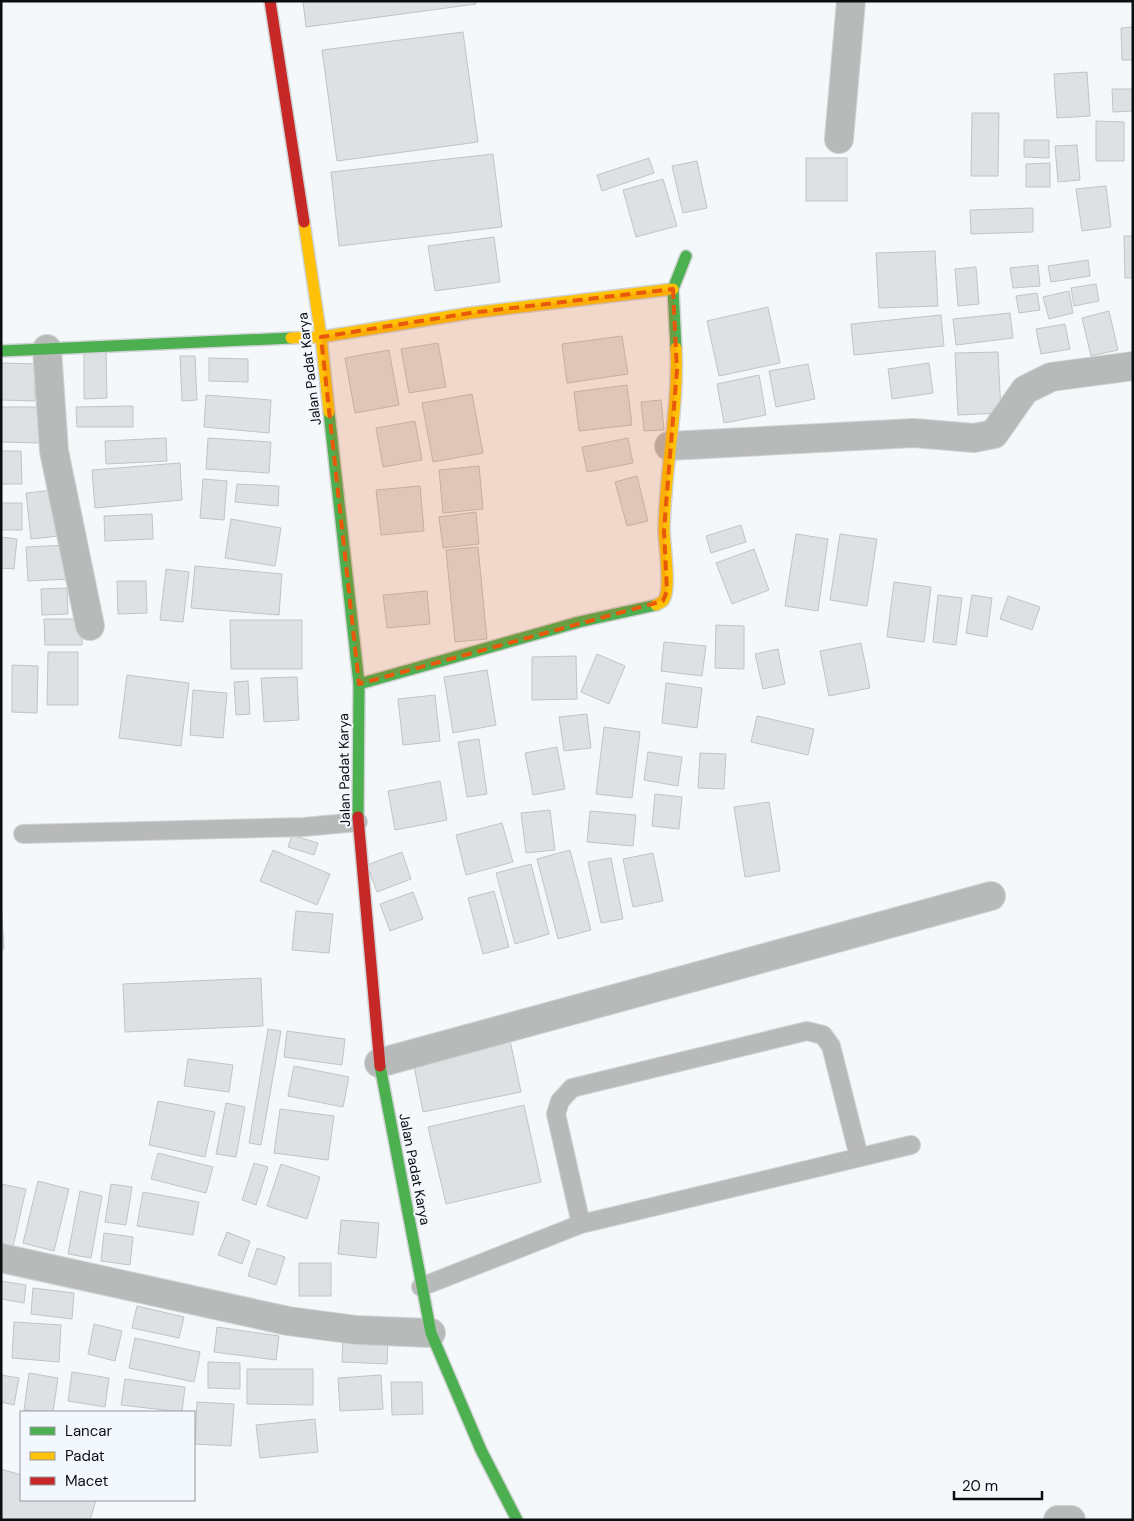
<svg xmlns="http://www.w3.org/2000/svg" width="1134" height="1521" font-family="'DM Sans',sans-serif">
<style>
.building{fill:#dee1e4;stroke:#c1c4c6}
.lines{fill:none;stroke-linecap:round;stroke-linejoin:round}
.lane-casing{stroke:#d0d3d4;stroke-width:20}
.street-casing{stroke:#d0d3d4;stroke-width:30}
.fast-casing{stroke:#d0d3d4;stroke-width:14}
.slow-casing{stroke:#d0d3d4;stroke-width:14}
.jam-casing{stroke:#d0d3d4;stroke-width:14}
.lane{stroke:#b8b9b9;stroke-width:18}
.street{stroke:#b8b9b9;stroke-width:28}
.fast{stroke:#4caf50;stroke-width:11}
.slow{stroke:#ffc107;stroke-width:11}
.jam{stroke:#c62828;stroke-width:11}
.marked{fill:#e8590c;fill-opacity:0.2;stroke:#e8590c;stroke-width:4;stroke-dasharray:10 6;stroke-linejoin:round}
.labels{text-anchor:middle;stroke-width:4;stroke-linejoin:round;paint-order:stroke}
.street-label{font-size:14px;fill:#0a0e11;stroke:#f2f8fd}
</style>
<rect width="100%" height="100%" fill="#f5f8fa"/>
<g class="building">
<polygon points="303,1 476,1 476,4 306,27"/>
<polygon points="1133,27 1133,60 1122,60 1121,28"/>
<polygon points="463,32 478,142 337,161 322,50"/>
<polygon points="1087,72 1090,116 1057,118 1054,74"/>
<polygon points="1112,89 1133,89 1133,111 1113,112"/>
<polygon points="972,113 999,113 998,176 971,176"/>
<polygon points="1096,121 1124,122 1124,161 1096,161"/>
<polygon points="1024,140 1049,140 1049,158 1024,157"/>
<polygon points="1077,145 1080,180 1058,182 1055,146"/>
<polygon points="493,154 502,227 339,246 331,172"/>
<polygon points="649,158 654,173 602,191 597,175"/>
<rect x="806" y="158" width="41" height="43"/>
<polygon points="697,161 707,208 683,213 672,166"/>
<polygon points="1050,163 1050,187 1026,187 1026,164"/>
<polygon points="663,179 677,226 636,237 623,190"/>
<polygon points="1106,186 1111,227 1082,231 1076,189"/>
<polygon points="1033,208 1033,232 971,234 970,210"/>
<polygon points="1124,236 1133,236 1133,278 1125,278"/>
<polygon points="494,237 500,282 435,291 428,246"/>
<polygon points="935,251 938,306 879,308 876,253"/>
<polygon points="1088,260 1090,276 1051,282 1048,266"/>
<polygon points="1038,265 1040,286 1013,288 1010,268"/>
<polygon points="976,267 979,304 958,306 955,269"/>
<polygon points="1096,284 1099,301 1074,306 1071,288"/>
<polygon points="1069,291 1073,313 1049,319 1043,297"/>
<polygon points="1037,293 1040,310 1019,313 1016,296"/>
<polygon points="768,307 780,363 719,376 707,321"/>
<polygon points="1109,311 1118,350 1091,356 1082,318"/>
<polygon points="1010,313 1013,338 956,345 953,319"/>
<polygon points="941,315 944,346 854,355 851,324"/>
<polygon points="1065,324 1070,349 1041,354 1036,329"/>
<polygon points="622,336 628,374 567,383 562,344"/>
<polygon points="438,343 446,387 409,393 401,349"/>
<polygon points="389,350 399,405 355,413 345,358"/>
<polygon points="84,352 106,352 107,398 84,399"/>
<polygon points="998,352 1001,413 958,415 955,353"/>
<polygon points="180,356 195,356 197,400 182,401"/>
<polygon points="209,358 248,359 248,382 209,381"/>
<polygon points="1,363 35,364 35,401 1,400"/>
<polygon points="929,363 933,393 892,399 888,369"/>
<polygon points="808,364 815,399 776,407 769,371"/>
<polygon points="759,375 766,415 724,423 717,384"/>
<polygon points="627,385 632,425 579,431 574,392"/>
<polygon points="472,394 483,453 433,462 422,403"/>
<polygon points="206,395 271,400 269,433 204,427"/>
<polygon points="661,400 664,430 644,431 641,402"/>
<polygon points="133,406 133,427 77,427 76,407"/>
<polygon points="1,407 41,407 41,443 1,442"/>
<polygon points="415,421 422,460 383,467 376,428"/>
<polygon points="166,438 167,461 106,464 105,441"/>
<polygon points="208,438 271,442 269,473 206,469"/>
<polygon points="628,438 633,463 587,472 582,447"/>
<polygon points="1,451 21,451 22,484 1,484"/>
<polygon points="180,463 182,500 95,508 92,470"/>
<polygon points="479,466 483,509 443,513 439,470"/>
<polygon points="637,476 648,521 627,526 615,482"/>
<polygon points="203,479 227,481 224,520 200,518"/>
<polygon points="237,484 279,486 278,506 235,502"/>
<polygon points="420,486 424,531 381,535 376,490"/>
<polygon points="55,490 59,536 31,539 26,493"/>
<rect x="1" y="503" width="21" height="27"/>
<polygon points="476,512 479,544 443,548 439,517"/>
<polygon points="152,514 153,539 105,541 104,516"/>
<polygon points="231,519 281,528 275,566 225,558"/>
<polygon points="741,525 746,542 711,553 706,536"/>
<polygon points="796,534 828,539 818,611 785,606"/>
<polygon points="840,534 877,539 867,606 830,600"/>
<polygon points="1,537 17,539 14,569 1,568"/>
<polygon points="69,545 71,579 28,581 26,547"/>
<polygon points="478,547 487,639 455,642 446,550"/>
<polygon points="754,549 769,590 732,604 716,563"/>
<polygon points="195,566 282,574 279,615 191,608"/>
<polygon points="166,569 189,572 183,622 160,620"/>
<polygon points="117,581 146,581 147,613 118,614"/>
<polygon points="894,582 931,587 924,642 887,637"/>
<polygon points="67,588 68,614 42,615 41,589"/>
<polygon points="427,591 430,624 387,628 383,595"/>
<polygon points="938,595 962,598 956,645 933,642"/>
<polygon points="972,595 992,598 987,637 966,633"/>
<polygon points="1008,596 1040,607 1032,630 1000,619"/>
<polygon points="44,619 82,619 82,645 45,645"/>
<polygon points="230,620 302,620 302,669 231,669"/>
<polygon points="716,625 744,626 744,669 715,668"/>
<polygon points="664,642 706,646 702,676 661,671"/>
<polygon points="861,643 870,688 829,696 820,651"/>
<polygon points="778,649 785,684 763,689 755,654"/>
<polygon points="48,652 78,652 78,705 47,705"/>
<polygon points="597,654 625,666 609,704 581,692"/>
<polygon points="576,656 577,699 532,700 532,657"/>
<polygon points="12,665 38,666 37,713 12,712"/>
<polygon points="487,670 496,725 453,733 444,677"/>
<polygon points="127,675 189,683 181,746 119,738"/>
<polygon points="297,677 299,720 264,722 261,678"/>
<polygon points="248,681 250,714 236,715 234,682"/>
<polygon points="666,683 702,688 697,728 662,723"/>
<polygon points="193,690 227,693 223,738 190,735"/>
<polygon points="435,695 440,741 403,745 398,699"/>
<polygon points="587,714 591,748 564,751 559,717"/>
<polygon points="757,716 814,729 808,755 751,742"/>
<polygon points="604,727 640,732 632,798 596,794"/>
<polygon points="479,739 487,794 467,797 458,742"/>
<polygon points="557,747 565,789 533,795 525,753"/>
<polygon points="648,752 682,757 678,786 644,780"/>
<polygon points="700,753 726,754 724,789 698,788"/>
<polygon points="440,781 447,820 395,830 388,791"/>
<polygon points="655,794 682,797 679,829 652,826"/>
<polygon points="769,802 780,871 745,877 734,807"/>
<polygon points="550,810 555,850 526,853 521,813"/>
<polygon points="590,811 636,815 633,846 587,842"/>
<polygon points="502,823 513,862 466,875 456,835"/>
<polygon points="292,835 318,843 314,855 288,847"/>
<polygon points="273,850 330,874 317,905 260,881"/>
<polygon points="570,850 591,930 558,939 537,859"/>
<polygon points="402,852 411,879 377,892 367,865"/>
<polygon points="653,853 663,901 633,907 623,859"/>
<polygon points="611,858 623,919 601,923 588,862"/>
<polygon points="531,864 549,934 515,944 496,873"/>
<polygon points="494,891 509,947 483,954 468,898"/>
<polygon points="413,892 423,919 390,931 380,904"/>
<polygon points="1,901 4,949 1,949"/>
<polygon points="296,911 333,914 329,953 292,950"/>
<polygon points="261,978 263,1026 125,1032 123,984"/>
<polygon points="268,1029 281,1031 261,1145 249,1143"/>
<polygon points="287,1031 345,1039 342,1065 284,1057"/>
<polygon points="509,1036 521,1092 423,1112 412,1056"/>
<polygon points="188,1059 233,1065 229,1092 184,1086"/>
<polygon points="294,1066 349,1077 343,1107 288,1096"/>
<polygon points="158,1101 215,1112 205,1157 149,1145"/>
<polygon points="226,1103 245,1107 236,1157 216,1154"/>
<polygon points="524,1105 541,1182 446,1204 428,1127"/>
<polygon points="280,1109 334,1116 328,1160 274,1153"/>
<polygon points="158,1153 213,1167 206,1193 151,1179"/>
<polygon points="254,1163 268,1167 256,1205 242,1200"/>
<polygon points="281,1164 320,1177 307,1219 267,1206"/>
<polygon points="38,1181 69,1189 54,1251 23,1243"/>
<polygon points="1,1184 26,1189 12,1251 1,1249"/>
<polygon points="111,1184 132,1187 126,1225 105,1222"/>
<polygon points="80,1191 102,1196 91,1258 68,1254"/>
<polygon points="143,1192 199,1202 193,1235 137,1226"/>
<polygon points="341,1220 379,1223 376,1258 338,1254"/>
<polygon points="227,1232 250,1241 242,1264 218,1255"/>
<polygon points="104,1233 133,1237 130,1265 101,1261"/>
<polygon points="257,1248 285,1257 276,1285 248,1276"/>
<rect x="299" y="1263" width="32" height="33"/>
<polygon points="1,1281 26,1285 24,1303 1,1299"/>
<polygon points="33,1288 74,1293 72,1319 31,1314"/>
<polygon points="137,1306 184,1317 179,1338 132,1328"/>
<polygon points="14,1322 61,1325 59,1362 12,1358"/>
<polygon points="94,1324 122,1331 115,1361 88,1354"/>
<polygon points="217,1327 279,1336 276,1360 214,1352"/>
<polygon points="343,1334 388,1336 387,1364 342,1362"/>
<polygon points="135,1338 200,1352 194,1382 129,1368"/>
<polygon points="208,1362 240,1363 240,1389 208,1388"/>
<polygon points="247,1369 313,1369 313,1405 247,1404"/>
<polygon points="72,1372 109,1378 105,1407 68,1401"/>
<polygon points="29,1373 58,1378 53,1412 24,1410"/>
<polygon points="1,1375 19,1378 14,1405 1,1402"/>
<polygon points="381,1375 383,1409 340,1411 338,1378"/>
<polygon points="125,1379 185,1387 182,1412 121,1405"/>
<polygon points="391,1382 422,1382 423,1414 392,1415"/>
<polygon points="197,1402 234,1404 231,1446 195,1444"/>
<polygon points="315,1419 318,1452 260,1458 256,1425"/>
<polygon points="1,1469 21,1475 21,1500 96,1500 90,1520 1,1520"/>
</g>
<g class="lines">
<defs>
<g id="lane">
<polyline points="23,834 304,827 358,822"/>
<polyline points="581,1224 556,1114 560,1101 572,1088 807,1031 823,1035 831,1046 859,1157"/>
<polyline points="421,1287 581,1224 911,1145"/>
</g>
<g id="street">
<polyline points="839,139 851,1"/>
<polyline points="47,349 54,451 90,626"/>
<polyline points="669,446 914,433 974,438 994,434 1025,390 1051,377 1133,366"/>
<polyline points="379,1063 991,896"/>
<polyline points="1,1258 288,1321 356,1330 431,1333"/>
<polyline points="1058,1520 1071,1520"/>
</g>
<g id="fast">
<polyline points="676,348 673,289 686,256"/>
<polyline points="1,351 291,338"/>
<polyline points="329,412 359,684 358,817"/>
<polyline points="359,684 579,622 656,605"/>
<polyline points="380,1066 431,1333 481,1450 517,1520"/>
</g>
<g id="slow">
<polyline points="304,222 321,337 329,412"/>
<polyline points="291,338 321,337 470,313 673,289"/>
<path d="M656 605C658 604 661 603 663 601 672 591 664 544 664 529 665 469 679 407 676 348"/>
</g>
<g id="jam">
<polyline points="270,1 304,222"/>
<polyline points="358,817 380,1066"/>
</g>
</defs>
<use href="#lane" class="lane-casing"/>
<use href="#street" class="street-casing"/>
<use href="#fast" class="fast-casing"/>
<use href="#slow" class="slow-casing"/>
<use href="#jam" class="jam-casing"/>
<use href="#lane" class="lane"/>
<use href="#street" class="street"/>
<use href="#fast" class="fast"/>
<use href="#slow" class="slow"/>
<use href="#jam" class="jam"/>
</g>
<path class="marked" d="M673 289 677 370 664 530 667 591 663 601 359 684 321 337 470 313Z"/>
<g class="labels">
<g class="street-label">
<text transform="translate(309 369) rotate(-97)" y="5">Jalan Padat Karya</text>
<text transform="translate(344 770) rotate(-91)" y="5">Jalan Padat Karya</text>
<text transform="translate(415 1169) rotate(79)" y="5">Jalan Padat Karya</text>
</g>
</g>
<rect width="1134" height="1521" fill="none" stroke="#0a0e11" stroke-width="5"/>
<rect x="20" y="1411" width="175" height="90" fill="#f2f8fd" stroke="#959a9f"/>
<rect x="30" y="1427" width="25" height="8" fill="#4caf50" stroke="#959a9f"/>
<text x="65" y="1436" font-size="15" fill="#0a0e11">Lancar</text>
<rect x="30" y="1452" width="25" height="8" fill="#ffc107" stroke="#959a9f"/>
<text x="65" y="1461" font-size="15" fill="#0a0e11">Padat</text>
<rect x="30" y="1477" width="25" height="8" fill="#c62828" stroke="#959a9f"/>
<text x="65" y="1486" font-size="15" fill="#0a0e11">Macet</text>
<path d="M954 1491v8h88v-8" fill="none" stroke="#0a0e11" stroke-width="2.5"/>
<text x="962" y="1491" font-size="15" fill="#0a0e11" stroke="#f2f8fd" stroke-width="4" paint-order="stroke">20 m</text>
</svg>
